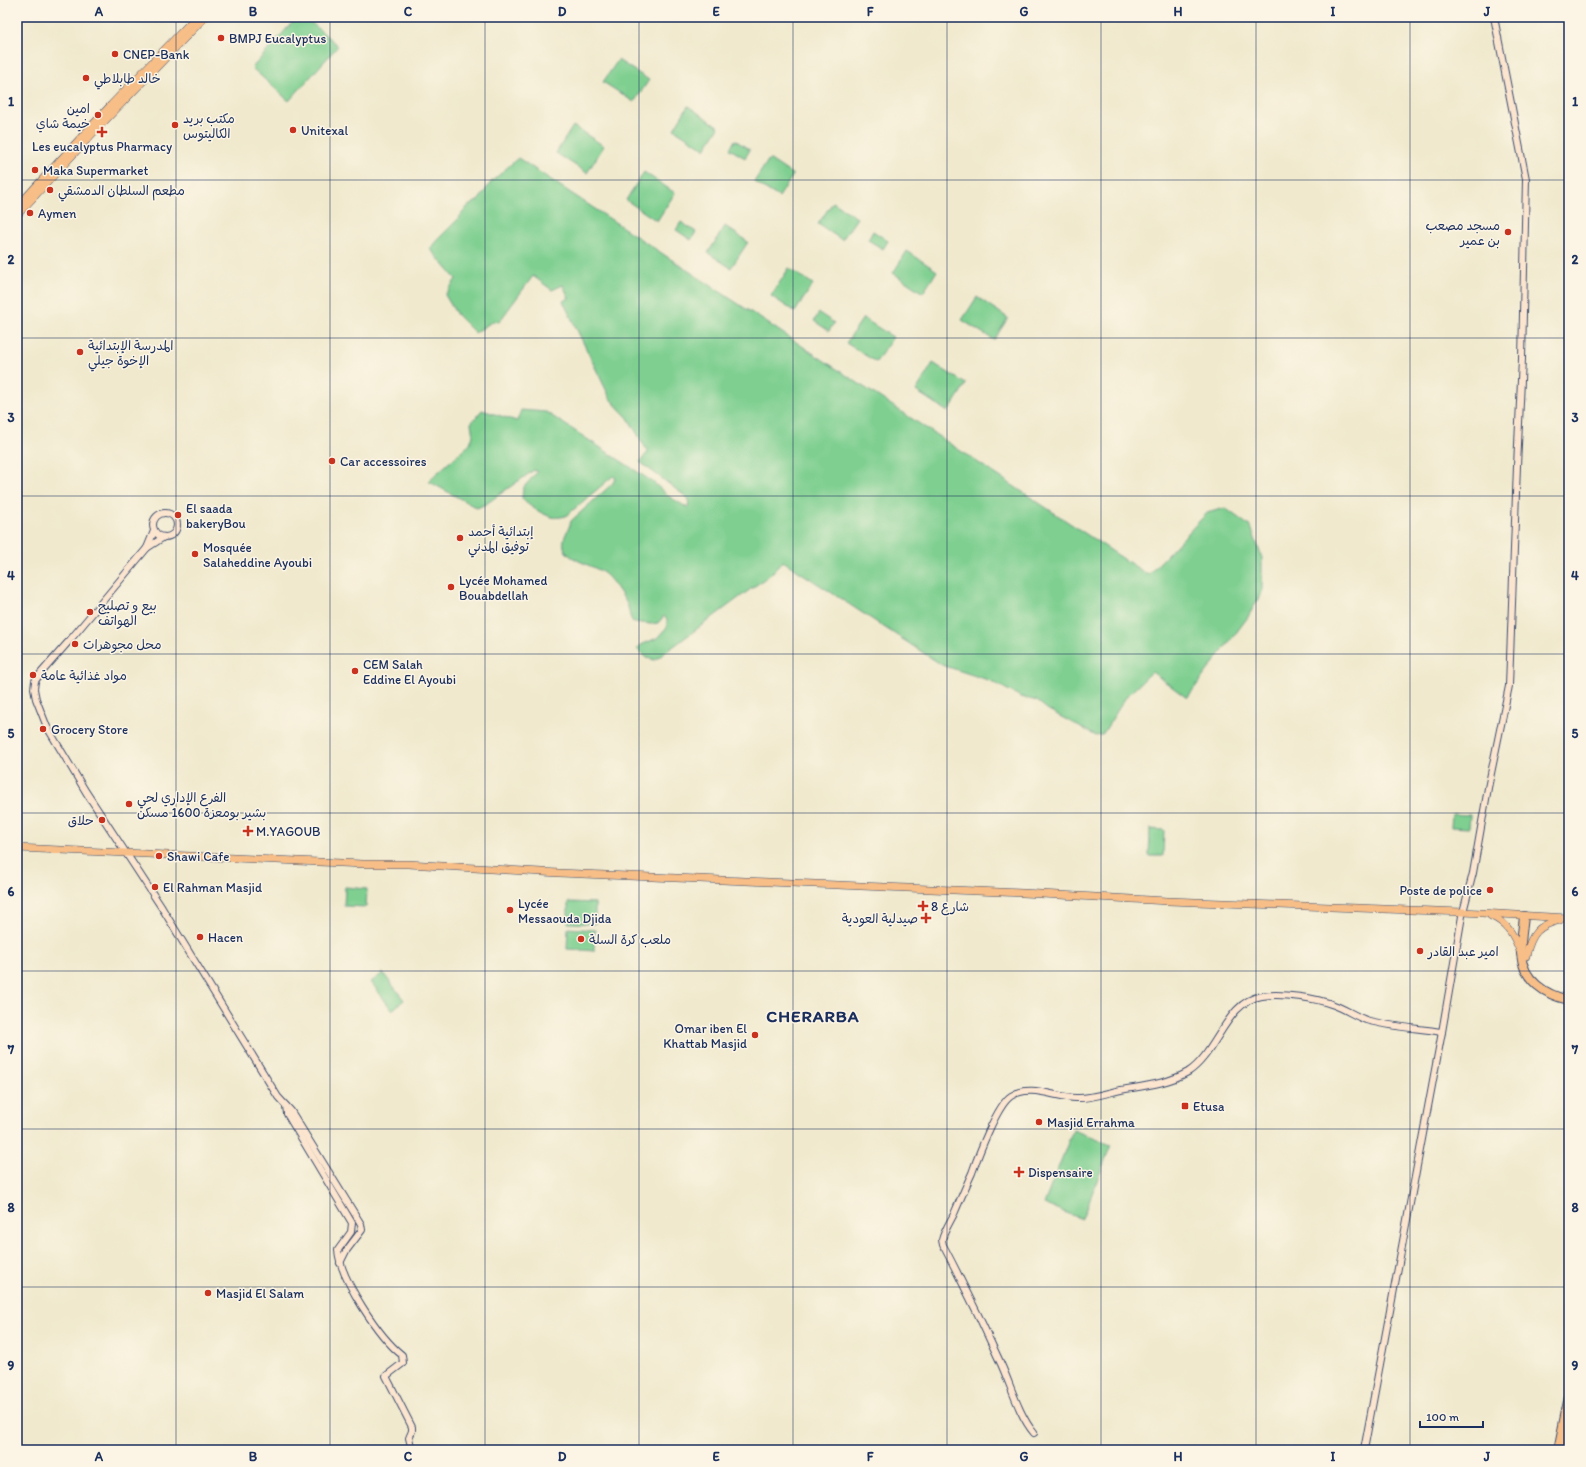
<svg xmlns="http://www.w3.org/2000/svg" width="1586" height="1467" font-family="Itim,'Playpen Sans Arabic',sans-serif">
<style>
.green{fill:#7ecf90;stroke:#4c7f77}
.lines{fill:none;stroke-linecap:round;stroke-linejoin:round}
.secondary-casing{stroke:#3b4b6f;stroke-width:8}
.primary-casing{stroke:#3b4b6f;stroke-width:8}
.highway-casing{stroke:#3b4b6f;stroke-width:10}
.secondary{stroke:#fce5cf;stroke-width:6}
.primary{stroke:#f7be87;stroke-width:7}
.highway{stroke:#f7be87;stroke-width:8}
.grid{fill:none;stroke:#1b2f5e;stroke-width:1;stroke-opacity:0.55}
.poi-dot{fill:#c8321e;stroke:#fcf5e5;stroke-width:1.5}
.labels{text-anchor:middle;stroke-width:3;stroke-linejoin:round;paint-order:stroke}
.poi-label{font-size:13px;fill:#1b2f5e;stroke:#fcf5e5;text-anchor:start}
.district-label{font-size:17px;font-weight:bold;letter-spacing:1px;fill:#1b2f5e;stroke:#fcf5e5}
.neatline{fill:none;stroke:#1b2f5e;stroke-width:1.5}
.grid-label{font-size:13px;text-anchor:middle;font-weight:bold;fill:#1b2f5e}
</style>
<rect width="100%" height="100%" fill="#fcf5e5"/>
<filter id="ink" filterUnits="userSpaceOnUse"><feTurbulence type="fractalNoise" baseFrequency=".025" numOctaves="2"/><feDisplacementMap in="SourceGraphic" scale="8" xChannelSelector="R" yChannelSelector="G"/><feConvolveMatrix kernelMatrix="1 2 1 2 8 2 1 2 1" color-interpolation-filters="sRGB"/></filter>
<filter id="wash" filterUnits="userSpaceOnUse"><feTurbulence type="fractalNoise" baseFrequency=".012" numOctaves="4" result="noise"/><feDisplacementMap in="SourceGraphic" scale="16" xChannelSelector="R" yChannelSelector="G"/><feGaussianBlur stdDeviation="0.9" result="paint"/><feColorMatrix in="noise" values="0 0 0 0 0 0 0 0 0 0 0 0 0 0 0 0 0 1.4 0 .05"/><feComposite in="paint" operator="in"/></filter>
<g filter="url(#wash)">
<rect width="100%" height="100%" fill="#f0e9cd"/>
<g class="green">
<polygon points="297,17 305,17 338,46 289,101 252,68"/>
<polygon points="618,60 649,80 634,102 603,82"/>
<polygon points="688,106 719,127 705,149 674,129"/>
<polygon points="573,126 604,146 587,173 556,153"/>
<polygon points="735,140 750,150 745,158 730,149"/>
<path d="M518 158 1148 575 1207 513 1225 508 1251 527 1262 558V592L1248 617 1187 698 1152 672 1126 697 1102 735 1096 736 1047 709 1037 701 1021 697 991 681 942 665 783 561 771 574 655 660 647 658 637 649 641 645 657 638 667 627V619L664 616 658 623 651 624 633 622C628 615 630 609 626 602 622 595 612 580 606 575 597 566 570 561 565 550 560 539 569 531 571 521L612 484 616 478 613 476 566 516C562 517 556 518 552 517 544 515 526 505 522 498L523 488 537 472 534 470 486 504 477 508 428 481 469 445 473 436 471 423 482 410 517 421 521 410 546 412 653 482 668 496 688 508 689 499 640 462 648 452 628 418 611 400 563 301 569 298 563 285 552 290 533 276 499 322 493 321 475 333 457 315 445 295 456 279 430 249 436 241 457 220 468 206 479 200 491 182Z"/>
<polygon points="769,159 793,175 779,197 754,182"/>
<polygon points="644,172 675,193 657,221 626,200"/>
<polygon points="833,202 857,218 842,240 818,224"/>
<polygon points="681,222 696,232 691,240 676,230"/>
<polygon points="725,226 748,242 731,268 708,253"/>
<polygon points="873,231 888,241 883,249 868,240"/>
<polygon points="907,251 937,271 923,293 893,273"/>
<polygon points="789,268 813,284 795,312 771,296"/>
<polygon points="977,297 1008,318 994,340 962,320"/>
<polygon points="819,313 834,323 829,331 814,321"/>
<polygon points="863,318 893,337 876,362 846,343"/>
<polygon points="933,363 966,384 948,412 916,391"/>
<polygon points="1452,814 1470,815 1469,828 1451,827"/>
<polygon points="1150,829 1164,830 1163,856 1149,856"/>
<polygon points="345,887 367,889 366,907 344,906"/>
<polygon points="568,902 595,903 595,924 568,923"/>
<polygon points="568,928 595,930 594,951 567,949"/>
<polygon points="383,973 404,1000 392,1010 371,982"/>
<polygon points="1073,1130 1111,1145 1082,1219 1044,1204"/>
</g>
</g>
<g filter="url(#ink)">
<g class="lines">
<defs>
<g id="secondary">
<circle cx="165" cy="525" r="12"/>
<polyline points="154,531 147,548 70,640 41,673 35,681 34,689 36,699 47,727 86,792 162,908 278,1097 291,1111 361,1224 362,1230 346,1251 340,1263"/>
<polyline points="147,548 164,537"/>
<path d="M286 1106 287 1114 352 1223 351 1232 338 1250C340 1279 380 1338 402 1355L403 1363 386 1376 412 1427V1431L409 1438 412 1450"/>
<path d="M1034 1433C1019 1415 1011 1386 1001 1364 983 1324 964 1285 943 1245L942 1240C944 1231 950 1222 954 1214 960 1200 966 1186 972 1173 978 1156 997 1105 1011 1096 1031 1083 1055 1098 1076 1098 1091 1099 1106 1093 1121 1090 1144 1086 1167 1084 1188 1072 1217 1054 1226 1001 1262 996 1282 993 1316 998 1334 1005 1345 1009 1355 1016 1366 1020 1391 1027 1417 1028 1442 1032"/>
<polyline points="1364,1450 1442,1032 1462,916 1473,873 1488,788 1509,686 1517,466 1522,359 1526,179 1494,17"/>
</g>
<g id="primary">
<polyline points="17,207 111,105 196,17"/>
<polyline points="17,215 92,134 205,17"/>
<polyline points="17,848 363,864 408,864 559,873 1023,893 1168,901 1463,912 1569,918"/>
<path d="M1491 916C1508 923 1514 936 1520 951"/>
<path d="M1526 956C1531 934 1538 925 1560 920"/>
</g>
<g id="highway">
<path d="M1524 916C1523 928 1520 942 1521 954 1523 980 1545 995 1569 1000"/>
<polyline points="1558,1450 1569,1396"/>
<polyline points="1565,1450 1569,1431"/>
</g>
</defs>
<use href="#secondary" class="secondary-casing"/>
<use href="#primary" class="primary-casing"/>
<use href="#highway" class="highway-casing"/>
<use href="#secondary" class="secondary"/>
<use href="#primary" class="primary"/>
<use href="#highway" class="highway"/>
</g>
</g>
<path class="grid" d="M176 17V1450M330 17V1450M485 17V1450M639 17V1450M793 17V1450M947 17V1450M1101 17V1450M1256 17V1450M1410 17V1450M17 180H1569M17 338H1569M17 496H1569M17 654H1569M17 813H1569M17 971H1569M17 1129H1569M17 1287H1569"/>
<g class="poi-dot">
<circle cx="221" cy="38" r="4"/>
<circle cx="115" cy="54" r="4"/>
<circle cx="86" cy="78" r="4"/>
<circle cx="98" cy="115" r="4"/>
<circle cx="175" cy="125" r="4"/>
<circle cx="293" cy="130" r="4"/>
<path d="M100 126h4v4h4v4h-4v4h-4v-4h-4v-4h4z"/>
<circle cx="35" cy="170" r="4"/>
<circle cx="50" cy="190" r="4"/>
<circle cx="30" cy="213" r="4"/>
<circle cx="1508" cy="232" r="4"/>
<circle cx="80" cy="352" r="4"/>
<circle cx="332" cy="461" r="4"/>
<circle cx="178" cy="515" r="4"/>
<circle cx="460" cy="538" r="4"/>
<circle cx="195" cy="554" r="4"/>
<circle cx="451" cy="587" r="4"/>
<circle cx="90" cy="612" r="4"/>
<circle cx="75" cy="644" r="4"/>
<circle cx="355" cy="671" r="4"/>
<circle cx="33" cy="675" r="4"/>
<circle cx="43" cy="729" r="4"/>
<circle cx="129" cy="804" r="4"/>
<circle cx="102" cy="820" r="4"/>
<path d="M246 825h4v4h4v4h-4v4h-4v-4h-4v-4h4z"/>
<circle cx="159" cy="856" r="4"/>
<circle cx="155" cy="887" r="4"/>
<circle cx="1490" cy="890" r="4"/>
<path d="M921 900h4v4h4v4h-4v4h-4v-4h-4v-4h4z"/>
<circle cx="510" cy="910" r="4"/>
<path d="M924 912h4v4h4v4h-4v4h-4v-4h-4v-4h4z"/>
<circle cx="200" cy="937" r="4"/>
<circle cx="581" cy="939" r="4"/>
<circle cx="1420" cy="951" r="4"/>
<circle cx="755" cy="1035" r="4"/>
<rect x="1181" y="1102" width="8" height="8" rx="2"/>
<circle cx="1039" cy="1122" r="4"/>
<path d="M1017 1166h4v4h4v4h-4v4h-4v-4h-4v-4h4z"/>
<circle cx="208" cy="1293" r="4"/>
</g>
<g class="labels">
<g class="poi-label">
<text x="229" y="43">BMPJ Eucalyptus</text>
<text x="123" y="59">CNEP-Bank</text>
<text x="94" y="83">خالد طابلاطي</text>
<text x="90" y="113" text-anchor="end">امين<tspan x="90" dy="15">خيمة شاي</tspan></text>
<text x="183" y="123">مكتب بريد<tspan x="183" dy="15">الكاليتوس</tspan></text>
<text x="301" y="135">Unitexal</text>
<text x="102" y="151" text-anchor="middle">Les eucalyptus Pharmacy</text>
<text x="43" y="175">Maka Supermarket</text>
<text x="58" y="195">مطعم السلطان الدمشقي</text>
<text x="38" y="218">Aymen</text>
<text x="1500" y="230" text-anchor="end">مسجد مصعب<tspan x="1500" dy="15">بن عمير</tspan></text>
<text x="88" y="350">المدرسة الإبتدائية<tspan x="88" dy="15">الإخوة جيلي</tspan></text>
<text x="340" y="466">Car accessoires</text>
<text x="186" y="513">El saada<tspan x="186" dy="15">bakeryBou</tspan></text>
<text x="468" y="536">إبتدائية أحمد<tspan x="468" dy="15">توفيق المدني</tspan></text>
<text x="203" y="552">Mosquée<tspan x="203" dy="15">Salaheddine Ayoubi</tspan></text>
<text x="459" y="585">Lycée Mohamed<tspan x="459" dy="15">Bouabdellah</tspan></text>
<text x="98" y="610">بيع و تصليح<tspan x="98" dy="15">الهواتف</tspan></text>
<text x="83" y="649">محل مجوهرات</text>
<text x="363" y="669">CEM Salah<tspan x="363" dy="15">Eddine El Ayoubi</tspan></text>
<text x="41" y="680">مواد غذائية عامة</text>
<text x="51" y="734">Grocery Store</text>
<text x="137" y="802">الفرع الإداري لحي<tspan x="137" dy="15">بشير بومعزة 1600 مسكن</tspan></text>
<text x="94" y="825" text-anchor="end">حلاق</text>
<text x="256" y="836">M.YAGOUB</text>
<text x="167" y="861">Shawi Cafe</text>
<text x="163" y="892">El Rahman Masjid</text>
<text x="1482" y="895" text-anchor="end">Poste de police</text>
<text x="518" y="908">Lycée<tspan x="518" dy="15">Messaouda Djida</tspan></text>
<text x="931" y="911">شارع 8</text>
<text x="918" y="923" text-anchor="end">صيدلية العودية</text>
<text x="208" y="942">Hacen</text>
<text x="589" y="944">ملعب كرة السلة</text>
<text x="1428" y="956">امير عبد القادر</text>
<text x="747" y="1033" text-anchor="end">Omar iben El<tspan x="747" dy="15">Khattab Masjid</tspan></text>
<text x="1193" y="1111">Etusa</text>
<text x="1047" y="1127">Masjid Errahma</text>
<text x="1028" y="1177">Dispensaire</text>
<text x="216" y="1298">Masjid El Salam</text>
</g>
<g class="district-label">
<text x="813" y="1022">CHERARBA</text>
</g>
</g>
<rect width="1586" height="1467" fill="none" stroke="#fcf5e5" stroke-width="44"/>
<path d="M1420 1421v6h63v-6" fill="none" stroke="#1b2f5e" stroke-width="2"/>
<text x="1426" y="1421" font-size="12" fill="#1b2f5e" stroke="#fcf5e5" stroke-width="3" paint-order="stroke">100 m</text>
<rect x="22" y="22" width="1542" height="1423" class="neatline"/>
<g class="grid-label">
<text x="99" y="16">A</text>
<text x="253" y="16">B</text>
<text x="408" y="16">C</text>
<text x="562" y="16">D</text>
<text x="716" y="16">E</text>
<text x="870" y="16">F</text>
<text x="1024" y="16">G</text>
<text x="1178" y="16">H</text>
<text x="1333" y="16">I</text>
<text x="1487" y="16">J</text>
<text x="11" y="106">1</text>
<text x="1575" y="106">1</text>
<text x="11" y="264">2</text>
<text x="1575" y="264">2</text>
<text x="11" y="422">3</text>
<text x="1575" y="422">3</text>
<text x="11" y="580">4</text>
<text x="1575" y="580">4</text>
<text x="11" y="738">5</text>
<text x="1575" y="738">5</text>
<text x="11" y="896">6</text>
<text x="1575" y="896">6</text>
<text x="11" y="1054">7</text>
<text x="1575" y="1054">7</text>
<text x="11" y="1212">8</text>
<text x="1575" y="1212">8</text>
<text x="11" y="1370">9</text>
<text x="1575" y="1370">9</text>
<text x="99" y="1461">A</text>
<text x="253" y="1461">B</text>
<text x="408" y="1461">C</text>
<text x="562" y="1461">D</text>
<text x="716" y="1461">E</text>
<text x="870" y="1461">F</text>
<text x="1024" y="1461">G</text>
<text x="1178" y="1461">H</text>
<text x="1333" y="1461">I</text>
<text x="1487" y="1461">J</text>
</g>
</svg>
